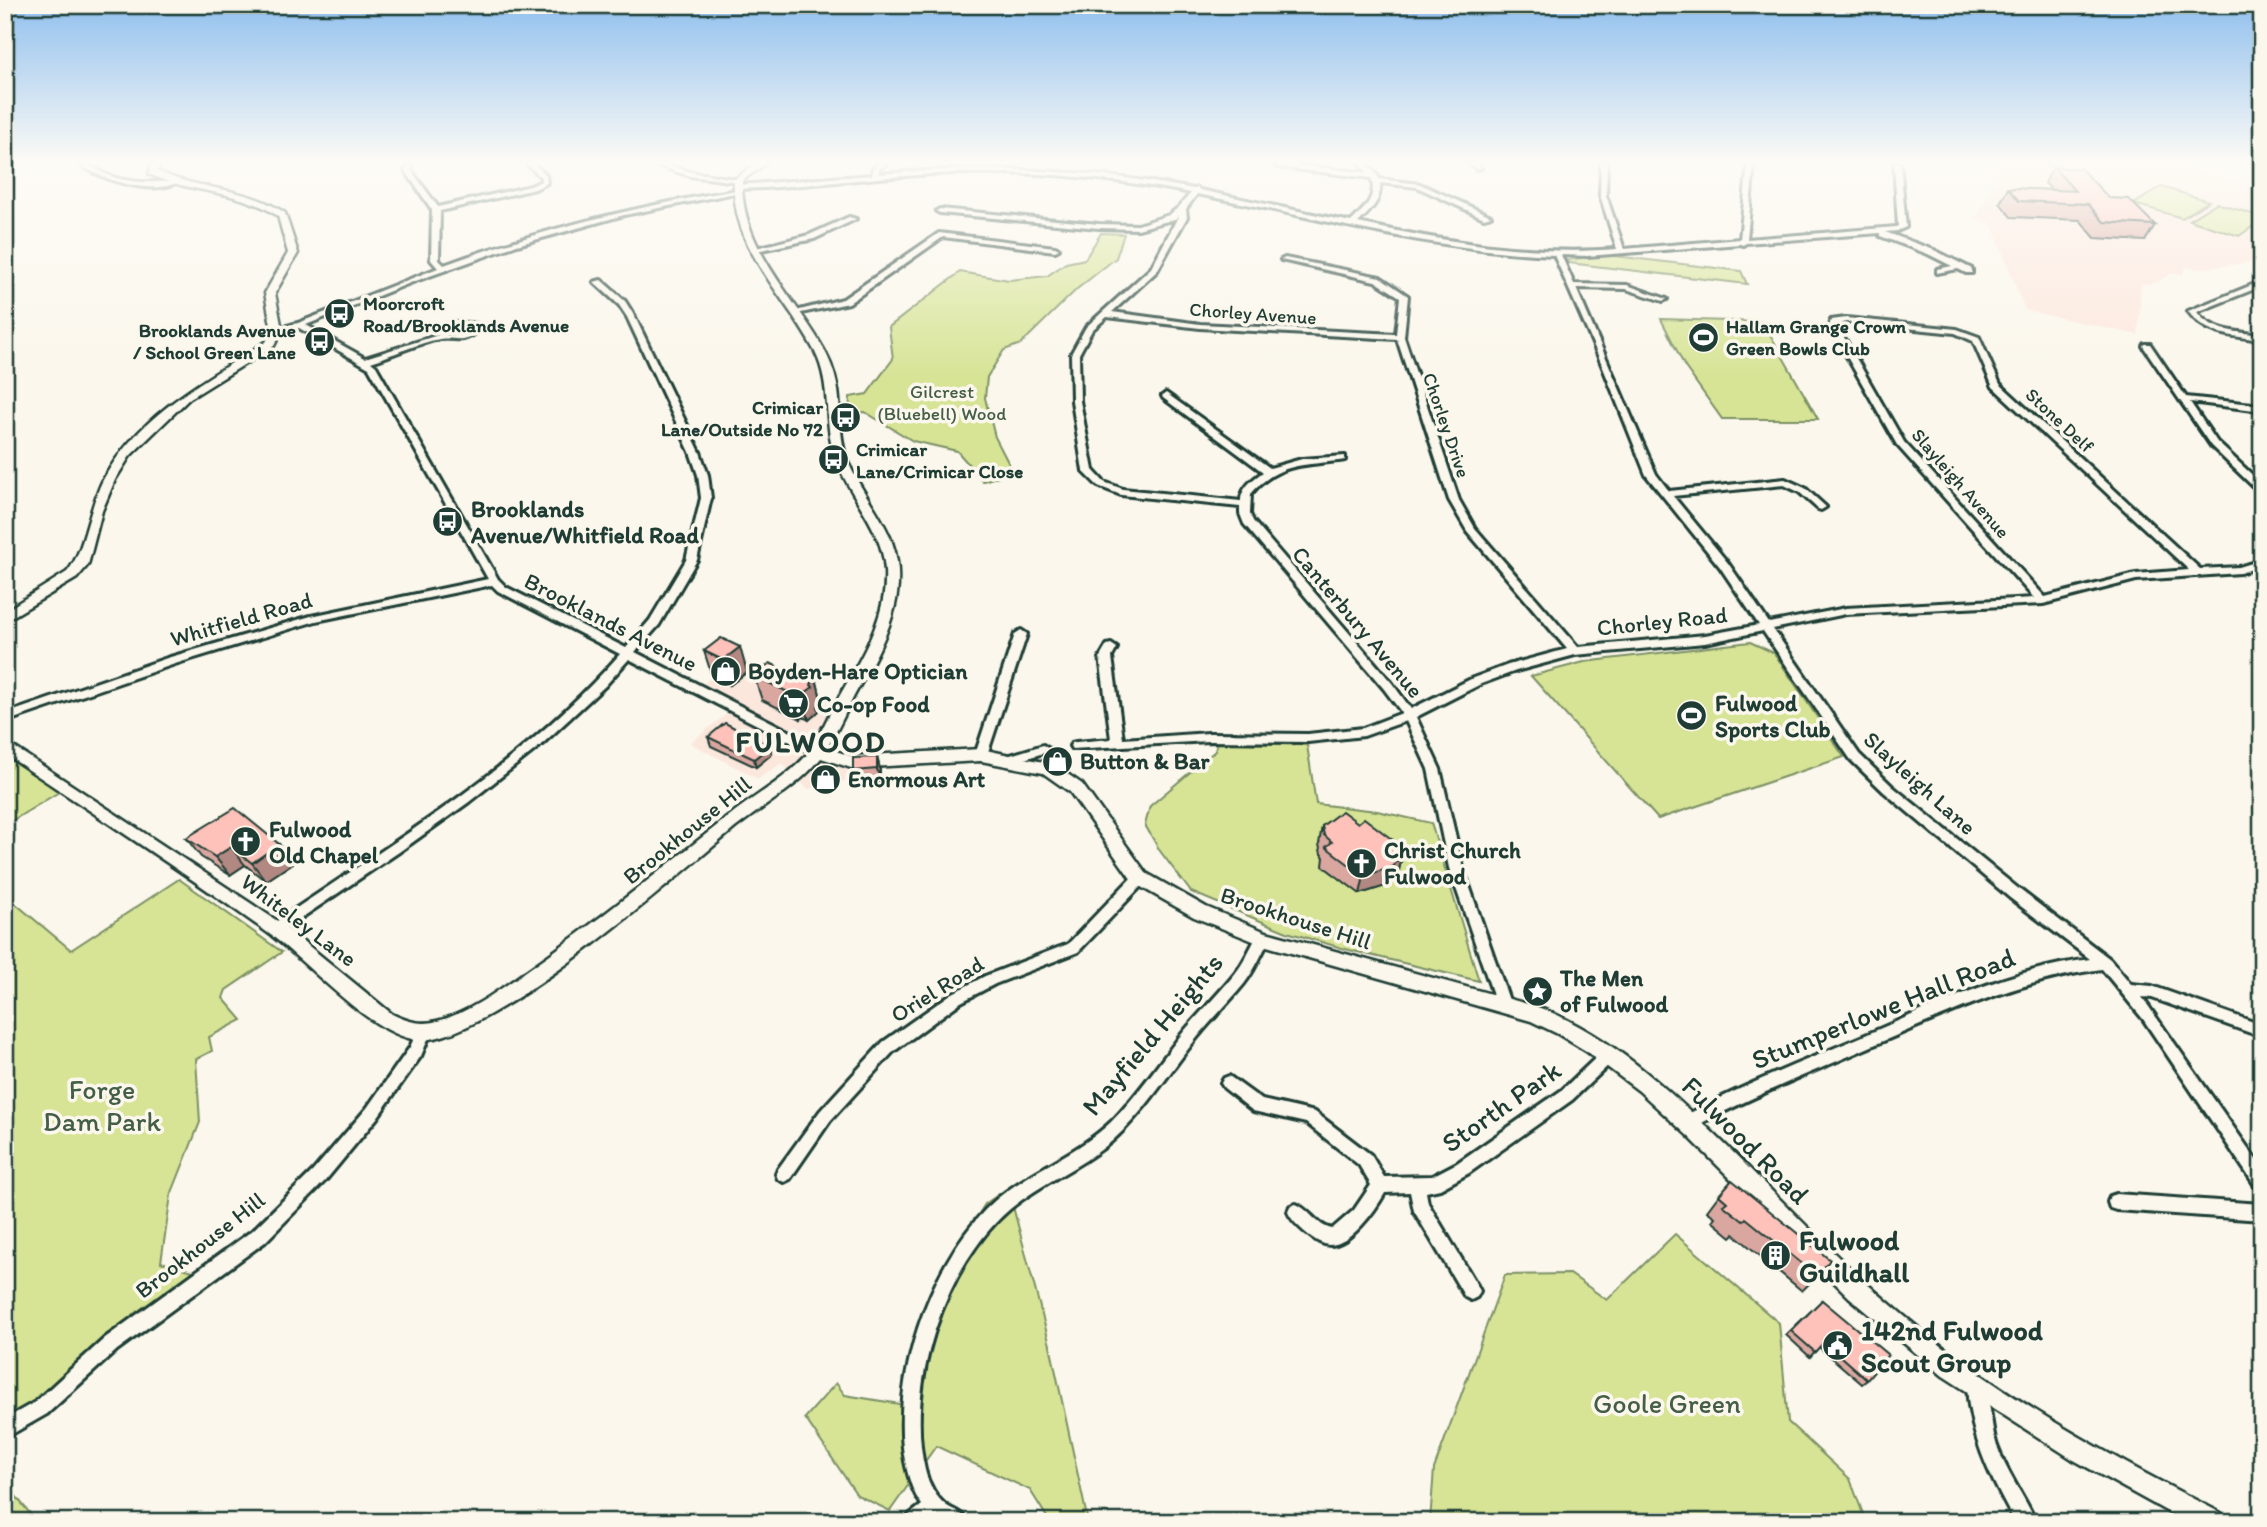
<svg xmlns="http://www.w3.org/2000/svg" width="2267" height="1527" font-family="Itim,sans-serif">
<style>
.built{fill:#fce7dd}
.green{fill:#d7e496;stroke:#7b9065;stroke-width:2}
.lines{fill:none;stroke-linecap:round;stroke-linejoin:round}
.minor-casing{stroke:#1f3d34;stroke-width:6}
.tertiary-casing{stroke:#1f3d34;stroke-width:5}
.minor{fill:#fbf7ec;fill-rule:evenodd}
.tertiary{fill:#fbf7ec;fill-rule:evenodd}
.wall{fill:#daa7a0;stroke:#1f3d34;stroke-width:2}
.shaded-wall{fill:#b28882;stroke:#1f3d34;stroke-width:2}
.building{fill:#fec2ba;stroke:#1f3d34;stroke-width:2}
.labels{text-anchor:middle;stroke-width:7;stroke-linejoin:round;paint-order:stroke}
.far-poi-label{font-size:19px;font-weight:bold;fill:#1f3d34;stroke:#fbf7ec;text-anchor:start}
.far-street-label{font-size:19px;fill:#1f3d34;stroke:#fbf7ec}
.far-park-label{font-size:19px;fill:#445e48;stroke:#fbf7ec}
.poi-label{font-size:23px;font-weight:bold;fill:#1f3d34;stroke:#fbf7ec;text-anchor:start}
.street-label{font-size:23px;fill:#1f3d34;stroke:#fbf7ec}
.near-street-label{font-size:28px;fill:#1f3d34;stroke:#fbf7ec}
.near-park-label{font-size:28px;fill:#445e48;stroke:#fbf7ec}
.near-poi-label{font-size:28px;font-weight:bold;fill:#1f3d34;stroke:#fbf7ec;text-anchor:start}
.district-label{font-size:30px;font-weight:bold;letter-spacing:2px;fill:#1f3d34;stroke:#fbf7ec}
</style>
<rect width="100%" height="100%" fill="#fbf7ec"/>
<filter id="ink" filterUnits="userSpaceOnUse"><feTurbulence type="fractalNoise" baseFrequency=".0143" numOctaves="2"/><feDisplacementMap in="SourceGraphic" scale="14" xChannelSelector="R" yChannelSelector="G"/><feConvolveMatrix kernelMatrix="1 2 1 2 8 2 1 2 1" color-interpolation-filters="sRGB"/></filter>
<g filter="url(#ink)">
<g class="built">
<polygon points="2002,163 2169,163 2262,188 2262,261 2199,269 2186,267 2183,274 2170,274 2156,283 2141,284 2138,335 2025,310 1991,223 1973,218 1978,216"/>
<polygon points="730,661 793,694 848,708 833,742 844,754 879,754 882,783 849,788 848,780 808,789 782,763 758,779 690,743 738,705 704,683"/>
</g>
<g class="green">
<polygon points="2161,187 2209,201 2182,218 2134,204"/>
<polygon points="2216,203 2262,217 2262,220 2239,236 2189,220"/>
<polygon points="1101,233 1124,234 1116,258 1077,289 1021,344 1004,350 987,377 985,398 995,437 1013,472 983,481 957,451 913,441 865,412 849,414 850,397 867,394 893,359 889,327 960,272 1009,280 1047,276 1066,263 1085,259"/>
<polygon points="1606,255 1741,271 1747,284 1569,263 1567,260"/>
<polygon points="1661,319 1763,322 1818,419 1722,419 1685,367"/>
<polygon points="1750,642 1774,653 1844,757 1658,819 1531,676 1584,662"/>
<polygon points="1217,742 1307,745 1316,804 1377,811 1431,823 1479,981 1349,950 1287,932 1191,892 1160,851 1145,825 1150,806 1215,751"/>
<polygon points="5,753 59,792 5,825"/>
<path d="M179 879 282 952 226 990 223 998 242 1020 209 1037 212 1051 196 1059 200 1122 171 1195 161 1262 200 1273C154 1297 112 1332 73 1367 51 1387 34 1407 5 1418V895L71 950Z"/>
<polygon points="1008,1188 1050,1345 1088,1522 1050,1522 1030,1490 936,1446 890,1511 857,1495 805,1418 836,1383 845,1395 906,1405 910,1356 940,1277 985,1204"/>
<polygon points="1675,1234 1779,1323 1788,1422 1850,1479 1866,1522 1430,1522 1434,1469 1505,1275 1570,1274 1607,1300"/>
<polygon points="5,1483 37,1522 5,1522"/>
</g>
<g class="lines">
<defs>
<g id="minor">
<path d="M78 163C91 163 98 172 110 176 129 183 153 183 173 181L176 183C149 195 102 180 78 163Z"/>
<path d="M526 163H533L546 175 547 183 535 189 440 211 439 260 444 265C539 230 637 206 737 190L740 192 624 215 517 245 410 283 306 325 365 358 438 335 441 326 456 322 477 324V332C461 344 456 337 440 339 421 342 390 356 371 362L376 366 498 579 506 587 626 648 650 620 686 560 701 498 698 475 690 452 627 317 619 305 594 282 601 280 625 301 635 317 700 452 708 475 711 498 697 560 659 625 635 652 822 748 824 751 822 754H814L629 659 605 686 540 746 469 802 399 852 276 935 271 933 269 929 271 925C392 843 523 765 620 654L498 591 492 585 316 621 175 664 5 722V714L167 658 311 616 488 579 369 368 299 328 277 332 273 330 298 323 438 268 431 260 432 210 405 170 408 166H412L411 170 438 207 531 186 541 181V177ZM457 327 470 328V329L459 335H446L448 329Z"/>
<polygon points="650,163 661,163 691,172 741,180 738,182 690,176"/>
<path d="M879 163H887L879 169V174C985 165 1089 169 1194 189L1197 188 1200 190 1351 222C1364 209 1378 197 1371 178L1278 167 1275 165 1281 163 1368 173 1359 163H1366L1377 175 1379 179 1420 184 1491 216 1484 218 1417 187 1380 183C1382 201 1369 212 1358 223 1443 241 1529 256 1617 249L1600 195 1601 163H1607L1606 195 1624 249 1740 239 1748 163H1754L1747 239 1896 227 1898 226 1894 163H1900L1906 227 1897 231 1885 232 1934 250 1972 269V273H1966L1958 269 1937 273V269L1952 266 1928 254 1880 236V233L1746 243 1743 245 1740 244 1587 256 1561 255 1574 284 1627 285 1667 299 1663 301 1626 289 1576 288 1656 474 1669 491 1785 479 1805 488 1826 507 1821 510 1818 509 1799 492 1784 485 1673 496 1728 563 1769 623 1846 608 2034 598 1897 445 1829 325 1831 320 1846 318 1957 329 1979 337 2000 384 2200 569 2239 567 2262 560V566L2240 573 2136 580 2043 604 1846 614 1773 629 1859 754 1892 786 2020 890 2110 959 2131 984 2152 986 2262 1025V1037L2152 998 2142 997 2262 1168V1190L2256 1187 2143 1019 2102 969C2020 980 1949 1013 1874 1045 1813 1072 1752 1096 1694 1127L1688 1129 1682 1127 1680 1122 1682 1117C1741 1086 1802 1062 1863 1036 1936 1005 2010 969 2090 959L2010 898 1884 792 1851 760 1763 631 1705 643 1575 655 1516 671 1481 684 1416 717 1440 769 1463 868 1511 1006 1509 1010 1504 1012 1499 1010 1497 1006 1449 868 1428 769 1406 721 1364 736 1308 742 1209 741 1072 749 1070 746 1072 743 1076 742 1111 739 1100 657 1107 645 1111 644 1117 648 1112 657 1123 739 1209 733 1308 734 1363 728 1402 713 1384 689 1244 524 1240 514V507L1121 495 1098 486 1083 471 1072 401 1071 354 1086 327 1151 268 1179 215 1175 219 1138 229 1099 228 940 213 936 211 940 209 1099 224 1138 225 1169 215 1179 207 1191 193C1114 178 1035 171 956 173 892 175 828 184 764 188L737 189 734 187 737 185 872 175 873 168ZM1197 194C1316 217 1433 251 1554 255L1600 360 1646 475 1720 567 1759 625 1705 635 1578 647 1475 528 1459 500 1404 337 1408 296 1380 277 1285 258 1281 260 1375 281 1400 297 1396 334 1200 324 1112 312 1157 271 1187 217 1186 209ZM1107 317 1200 328 1397 339 1449 500 1467 531 1567 649 1508 665 1473 678 1411 709 1392 683 1253 521 1250 514 1251 494C1278 461 1307 466 1345 460V456L1302 459 1270 468 1166 393 1162 396 1163 398 1263 472C1253 479 1241 488 1241 501L1123 489 1104 482 1093 470 1080 401 1079 354 1092 330ZM1846 322 1955 333 1973 341 1993 387 2189 570 2136 574 2045 597 1904 442 1837 325Z"/>
<polygon points="1469,163 1477,163 1481,168 1476,169"/>
<polygon points="849,217 856,219 814,239 756,251 752,249 809,235"/>
<polygon points="939,233 1055,247 1059,249 1055,251 943,237 849,303 796,314 792,312 843,299"/>
<path d="M2262 281V286L2197 312C2211 332 2240 332 2262 335V340C2235 336 2205 336 2188 311Z"/>
<polygon points="2144,344 2150,344 2186,397 2262,405 2262,411 2190,402 2217,442 2262,484 2262,493 2259,492 2211,446 2143,346"/>
<polygon points="1021,630 1027,634 987,755 981,759 977,758 975,755 1015,634"/>
<polygon points="1043,745 1049,749 1047,752 1011,763 1005,759 1007,756"/>
<polygon points="1140,873 1145,874 1147,878 1145,882 1078,952 995,984 961,1002 893,1052 830,1121 790,1179 784,1182 778,1179 776,1174 778,1169 820,1111 883,1042 951,994 985,976 1068,944 1135,874"/>
<path d="M1263 932 1268 934 1270 938C1262 953 1255 970 1244 984 1227 1005 1208 1023 1192 1044 1166 1077 1143 1114 1111 1142 1080 1168 1041 1183 1010 1209 944 1265 905 1387 925 1470 928 1483 936 1498 947 1506 955 1511 963 1512 967 1522H938L935 1520 932 1522H906L909 1515 922 1505C913 1494 908 1476 905 1461 890 1381 929 1268 985 1210 1021 1173 1073 1158 1111 1122 1137 1096 1158 1064 1181 1035 1198 1014 1217 996 1234 975 1244 963 1250 948 1258 934Z"/>
<polygon points="424,1026 429,1027 431,1032 421,1056 377,1118 325,1181 265,1242 117,1350 47,1414 5,1438 5,1419 35,1402 105,1338 253,1230 313,1171 367,1108 410,1047 419,1027"/>
<path d="M1608 1049 1613 1051 1615 1056 1613 1061 1572 1100 1469 1173 1440 1189 1426 1192 1428 1203 1477 1285 1480 1291 1477 1297 1471 1300 1465 1297 1414 1211 1410 1192 1385 1193C1376 1209 1351 1245 1330 1245 1322 1245 1312 1238 1306 1233 1299 1227 1291 1220 1288 1212L1290 1206 1296 1204C1310 1210 1317 1226 1332 1229L1354 1210 1371 1185 1359 1165 1306 1123 1253 1111 1224 1088 1221 1083 1224 1078 1229 1076 1262 1100 1315 1112 1371 1155 1384 1177 1432 1176 1457 1163 1562 1090 1603 1051Z"/>
<polygon points="2116,1194 2262,1204 2262,1220 2116,1210 2110,1208 2108,1202 2110,1196"/>
<path d="M1976 1376 1982 1379C1991 1398 1990 1422 1996 1443 2005 1471 2024 1495 2036 1522H2015C1995 1486 1977 1451 1970 1411 1968 1400 1966 1388 1970 1379Z"/>
</g>
<g id="tertiary">
<path d="M152 163H160L157 171C199 191 246 186 285 213L298 253 275 293 282 330 274 346 189 399 130 456 115 480 102 511 88 565 77 578 5 621V611L67 572C85 552 89 505 104 478 139 415 206 379 266 342L272 330 265 293 288 253 278 216C239 189 191 194 149 174Z"/>
<path d="M756 163H766L742 181C741 242 785 287 816 336 827 353 835 370 838 390 841 411 839 432 845 453 855 485 880 510 892 542 912 597 880 649 854 696 845 714 837 731 827 748L851 756 981 749 1053 764 1082 784 1146 873 1206 907 1266 932 1535 1006C1613 1034 1676 1097 1734 1153 1783 1202 1830 1252 1882 1297 1983 1387 2101 1452 2221 1513L2224 1522H2186L2072 1459 1943 1376 1849 1297 1688 1136 1639 1091 1586 1051 1558 1034 1531 1021 1263 945 1194 917 1134 883 1070 792 1043 773 981 761 851 768 821 758C798 787 764 805 735 828 681 873 477 1054 412 1039 365 1029 308 962 268 933 182 871 93 813 5 754V741L282 924 392 1014C409 1022 422 1026 441 1020 473 1011 502 988 529 969 597 922 659 871 724 820 750 798 782 782 805 757 817 742 824 724 833 708 856 665 888 621 885 571 883 528 849 497 835 457 823 422 832 386 815 352 785 294 731 249 734 180Z"/>
</g>
</defs>
<use href="#minor" class="minor-casing"/>
<use href="#tertiary" class="tertiary-casing"/>
<use href="#minor" class="minor"/>
<use href="#tertiary" class="tertiary"/>
</g>
<g class="wall">
<polygon points="2053,167 2155,225 2145,241 2095,238 2080,220 2011,217 2000,203 2008,188 2052,190 2045,183"/>
<polygon points="704,651 747,672 730,685 712,676"/>
<polygon points="788,672 815,674 821,699 818,706 819,711 809,720 803,717 801,719 762,700 754,676"/>
<polygon points="708,737 772,754 756,767 711,746"/>
<polygon points="877,757 880,769 880,781 856,784 853,771"/>
<polygon points="1358,823 1402,847 1402,850 1403,852 1399,870 1389,885 1360,894 1323,866 1324,857 1321,854 1319,844 1322,826"/>
<polygon points="186,838 279,844 293,863 266,881 245,865 230,875 201,857"/>
<polygon points="1719,1195 1817,1276 1802,1291 1734,1234 1731,1237 1712,1221 1715,1217 1707,1211"/>
<polygon points="1822,1300 1867,1380 1862,1384 1819,1347 1810,1357 1786,1335"/>
</g>
<g class="shaded-wall">
<polygon points="740,647 747,672 730,685 723,660"/>
<polygon points="815,674 821,699 818,706 819,711 809,720 802,695 811,685"/>
<polygon points="797,692 803,717 801,719 794,695"/>
<polygon points="770,746 772,754 756,767 754,759"/>
<polygon points="877,757 880,769 880,781 877,769"/>
<polygon points="279,844 293,863 266,881 252,863"/>
<polygon points="231,847 245,865 230,875 215,857"/>
<polygon points="1402,847 1400,856 1403,852 1399,870 1389,885 1360,894 1364,876"/>
</g>
<g class="building">
<polygon points="2053,167 2081,169 2109,198 2129,199 2155,225 2104,222 2088,204 2019,201 2008,188 2075,191"/>
<polygon points="721,638 740,647 723,660 704,651"/>
<polygon points="770,663 788,672 791,670 815,674 811,685 813,687 802,695 797,692 794,695 754,676"/>
<polygon points="725,723 770,746 754,759 708,737"/>
<polygon points="877,757 877,769 853,771 853,758"/>
<polygon points="235,808 279,844 252,863 231,847 215,857 186,838"/>
<polygon points="1342,811 1358,823 1364,818 1402,847 1400,849 1403,852 1393,867 1364,876 1326,847 1332,842 1324,835 1322,826"/>
<polygon points="1732,1180 1830,1260 1817,1276 1746,1218 1743,1221 1723,1205 1727,1202 1719,1195"/>
<polygon points="1822,1300 1888,1355 1867,1380 1824,1342 1815,1352 1791,1331"/>
</g>
</g>
<linearGradient id="sky" x2="0" y2="1"><stop stop-color="#91c0ee"/><stop offset="0.43" stop-color="#fdfbf6"/><stop offset="1" stop-color="#fdfbf6" stop-opacity="0"/></linearGradient>
<rect width="2267" height="377" fill="url(#sky)"/>
<defs>
<symbol id="bus-disc" viewBox="-11 -11 22 22"><circle r="9.5" fill="#1f3d34" stroke="#fbf7ec"/><path d="M-5-6H5V4H4V6H2V4H-2V6H-4V4H-5ZM-3.5-4V0h7V-4ZM-3.5 1.2v1.5H-2V1.2ZM2 1.2v1.5H3.5V1.2Z" fill="#fff"/></symbol>
<symbol id="stadium-disc" viewBox="-11 -11 22 22"><circle r="9.5" fill="#1f3d34" stroke="#fbf7ec"/><path d="M0-5a6.5 5 0 1 0 0 10a6.5 5 0 1 0 0-10ZM-3.5-1.8h7v3.6h-7Z" fill="#fff"/></symbol>
<symbol id="shop-disc" viewBox="-11 -11 22 22"><circle r="9.5" fill="#1f3d34" stroke="#fbf7ec"/><path d="M-5-2.5h2.3a2.7 3.5 0 0 1 5.4 0H5L5.5 6h-11ZM-1.5-2.5h3a1.5 2.3 0 0 0-3 0Z" fill="#fff"/></symbol>
<symbol id="supermarket-disc" viewBox="-11 -11 22 22"><circle r="9.5" fill="#1f3d34" stroke="#fbf7ec"/><path d="M-6-5.5h2.5l.6 2H6L4.5 2H-2.5L-4.4-4H-6ZM-1.5 3.2a1.3 1.3 0 1 0 .1 0ZM3 3.2a1.3 1.3 0 1 0 .1 0Z" fill="#fff"/></symbol>
<symbol id="church-disc" viewBox="-11 -11 22 22"><circle r="9.5" fill="#1f3d34" stroke="#fbf7ec"/><path d="M-1.2-6h2.4v3.5h3.3v2.4h-3.3V6h-2.4V-.1h-3.3v-2.4h3.3Z" fill="#fff"/></symbol>
<symbol id="sight-disc" viewBox="-11 -11 22 22"><circle r="9.5" fill="#1f3d34" stroke="#fbf7ec"/><path d="M0-6L1.8-2.2L6-1.7L2.9 1.2L3.7 5.4L0 3.3L-3.7 5.4L-2.9 1.2L-6-1.7L-1.8-2.2Z" fill="#fff"/></symbol>
<symbol id="building-disc" viewBox="-11 -11 22 22"><circle r="9.5" fill="#1f3d34" stroke="#fbf7ec"/><path d="M-4-6H4V6H1V3H-1V6H-4ZM-2.5-4.3h1.7v1.8h-1.7ZM.8-4.3h1.7v1.8H.8ZM-2.5-1h1.7V.8h-1.7ZM.8-1h1.7V.8H.8Z" fill="#fff"/></symbol>
<symbol id="civic-disc" viewBox="-11 -11 22 22"><circle r="9.5" fill="#1f3d34" stroke="#fbf7ec"/><path d="M-.6-6.5H3V-4.5H.6V-3L4-1V1h2V6H-6V1h2V-1L-.6-3ZM-1.2 2.5V6h2.4V2.5Z" fill="#fff"/></symbol>
</defs>
<g fill-rule="evenodd">
<use href="#bus-disc" x="322" y="296" width="35" height="35"/>
<use href="#stadium-disc" x="1686" y="320" width="35" height="35"/>
<use href="#bus-disc" x="302" y="324" width="35" height="35"/>
<use href="#bus-disc" x="828" y="400" width="35" height="35"/>
<use href="#bus-disc" x="816" y="442" width="35" height="35"/>
<use href="#bus-disc" x="430" y="504" width="35" height="35"/>
<use href="#shop-disc" x="708" y="654" width="35" height="35"/>
<use href="#supermarket-disc" x="776" y="686" width="35" height="35"/>
<use href="#stadium-disc" x="1674" y="698" width="35" height="35"/>
<use href="#shop-disc" x="1040" y="744" width="35" height="35"/>
<use href="#shop-disc" x="808" y="762" width="35" height="35"/>
<use href="#church-disc" x="228" y="824" width="35" height="35"/>
<use href="#church-disc" x="1344" y="846" width="35" height="35"/>
<use href="#sight-disc" x="1520" y="974" width="35" height="35"/>
<use href="#building-disc" x="1758" y="1238" width="35" height="35"/>
<use href="#civic-disc" x="1820" y="1328" width="35" height="35"/>
</g>
<g class="labels">
<g class="far-poi-label">
<text x="363" y="310">Moorcroft<tspan x="363" dy="22">Road/Brooklands Avenue</tspan></text>
<text x="1726" y="333">Hallam Grange Crown<tspan x="1726" dy="22">Green Bowls Club</tspan></text>
<text x="296" y="337" text-anchor="end">Brooklands Avenue<tspan x="296" dy="22">/ School Green Lane</tspan></text>
<text x="823" y="414" text-anchor="end">Crimicar<tspan x="823" dy="22">Lane/Outside No 72</tspan></text>
<text x="856" y="456">Crimicar<tspan x="856" dy="22">Lane/Crimicar Close</tspan></text>
</g>
<g class="far-street-label">
<text transform="translate(1253 313) rotate(4)" y="7">Chorley Avenue</text>
<text transform="translate(2060 420) rotate(43)" y="7">Stone Delf</text>
<text transform="translate(1447 425) rotate(71)" y="7">Chorley Drive</text>
<text transform="translate(1961 483) rotate(49)" y="7">Slayleigh Avenue</text>
</g>
<g class="far-park-label">
<text x="942" y="398">Gilcrest<tspan x="942" dy="22">(Bluebell) Wood</tspan></text>
</g>
<g class="poi-label">
<text x="471" y="517">Brooklands<tspan x="471" dy="26">Avenue/Whitfield Road</tspan></text>
<text x="748" y="679">Boyden-Hare Optician</text>
<text x="1715" y="711">Fulwood<tspan x="1715" dy="26">Sports Club</tspan></text>
<text x="817" y="712">Co-op Food</text>
<text x="1080" y="769">Button &amp; Bar</text>
<text x="848" y="787">Enormous Art</text>
<text x="269" y="837">Fulwood<tspan x="269" dy="26">Old Chapel</tspan></text>
<text x="1384" y="858">Christ Church<tspan x="1384" dy="26">Fulwood</tspan></text>
<text x="1560" y="986">The Men<tspan x="1560" dy="26">of Fulwood</tspan></text>
</g>
<g class="street-label">
<text transform="translate(241 619) rotate(-16)" y="8">Whitfield Road</text>
<text transform="translate(1662 621) rotate(-6)" y="8">Chorley Road</text>
<text transform="translate(611 622) rotate(27)" y="8">Brooklands Avenue</text>
<text transform="translate(1358 622) rotate(50)" y="8">Canterbury Avenue</text>
<text transform="translate(1920 783) rotate(42)" y="8">Slayleigh Lane</text>
<text transform="translate(687 830) rotate(-39)" y="8">Brookhouse Hill</text>
<text transform="translate(1296 918) rotate(18)" y="8">Brookhouse Hill</text>
<text transform="translate(299 920) rotate(37)" y="8">Whiteley Lane</text>
<text transform="translate(937 989) rotate(-32)" y="8">Oriel Road</text>
<text transform="translate(200 1245) rotate(-38)" y="8">Brookhouse Hill</text>
</g>
<g class="near-street-label">
<text transform="translate(1883 1008) rotate(-22)" y="10">Stumperlowe Hall Road</text>
<text transform="translate(1152 1034) rotate(-50)" y="10">Mayfield Heights</text>
<text transform="translate(1501 1106) rotate(-35)" y="10">Storth Park</text>
<text transform="translate(1746 1140) rotate(45)" y="10">Fulwood Road</text>
</g>
<g class="near-park-label">
<text x="102" y="1099">Forge<tspan x="102" dy="32">Dam Park</tspan></text>
<text x="1667" y="1413">Goole Green</text>
</g>
<g class="near-poi-label">
<text x="1799" y="1250">Fulwood<tspan x="1799" dy="32">Guildhall</tspan></text>
<text x="1861" y="1340">142nd Fulwood<tspan x="1861" dy="32">Scout Group</tspan></text>
</g>
<g class="district-label">
<text x="811" y="752">FULWOOD</text>
</g>
</g>
<rect width="2267" height="1527" fill="none" stroke="#fbf7ec" stroke-width="28"/>
<rect x="14" y="14" width="2239" height="1499" fill="none" stroke="#1f3d34" stroke-width="2.5" filter="url(#ink)"/>
</svg>
